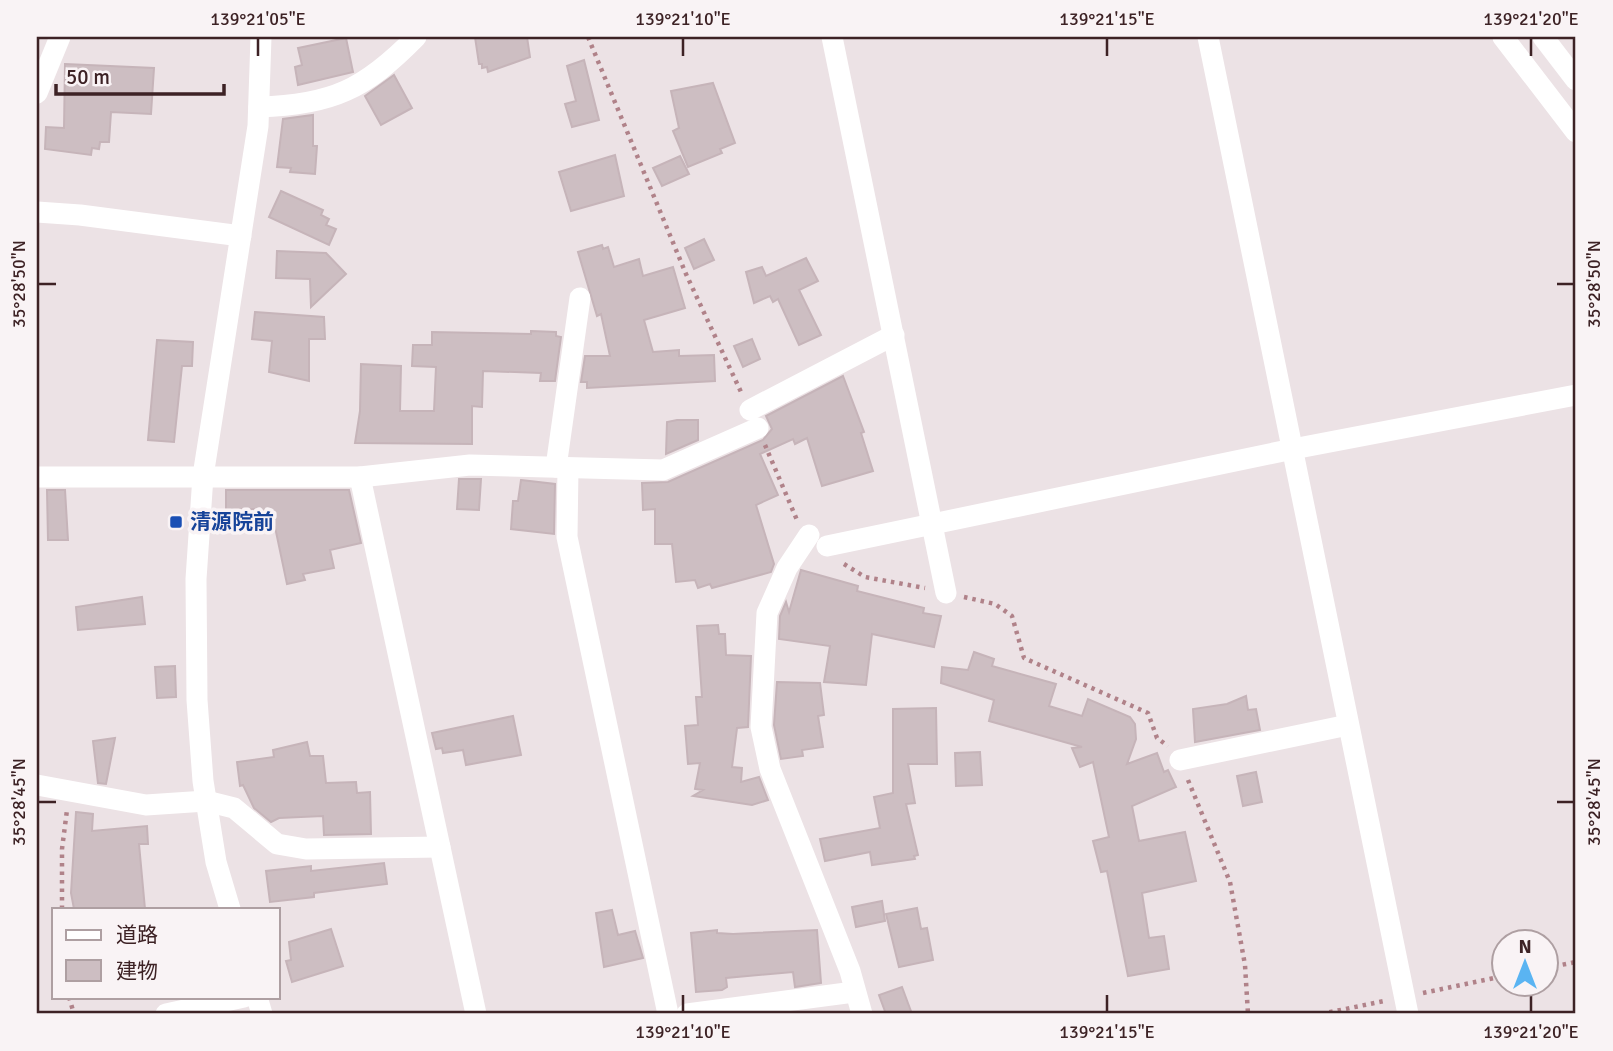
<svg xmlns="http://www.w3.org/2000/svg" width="1613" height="1051" font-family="Signika,'Noto Sans JP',sans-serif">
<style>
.building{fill:#cdbec2;stroke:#c6b4b9;stroke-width:2}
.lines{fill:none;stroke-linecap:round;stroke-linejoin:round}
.path{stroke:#b08289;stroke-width:4.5;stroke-dasharray:3.5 5;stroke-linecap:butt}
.minor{stroke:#fff;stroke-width:21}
.ticks{fill:none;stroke:#3d2225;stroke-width:2.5}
.transit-dot{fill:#1a4fb4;stroke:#f9f3f5;stroke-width:2.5}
.labels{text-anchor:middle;stroke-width:7;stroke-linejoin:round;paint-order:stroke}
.transit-label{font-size:21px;font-weight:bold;fill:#164399;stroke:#f9f3f5;text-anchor:start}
.neatline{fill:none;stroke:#3d2225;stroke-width:2.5}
.ticks-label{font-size:18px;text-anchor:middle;fill:#3d2225}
</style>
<rect width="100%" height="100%" fill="#ece2e5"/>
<g class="building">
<polygon points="475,37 527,37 530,57 488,72 487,67 482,68 482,64 479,64"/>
<polygon points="346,38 353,72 298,85 295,67 302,65 298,48"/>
<polygon points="584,60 599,120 572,127 565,104 576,101 567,66"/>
<polygon points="65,64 154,68 151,114 111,112 109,142 100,142 99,149 92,148 91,155 45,149 46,127 64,128"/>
<polygon points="394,75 412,108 381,125 365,96"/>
<polygon points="713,83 735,143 720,149 722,153 688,167 673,131 679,128 671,91"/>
<polygon points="313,115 313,146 317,146 315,174 290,172 291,168 277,167 283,119"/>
<polygon points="615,155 624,196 571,211 559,172"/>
<polygon points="680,156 689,174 662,186 653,168"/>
<polygon points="281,191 323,210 321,215 329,219 326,225 336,229 329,245 269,217"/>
<polygon points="704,239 714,260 694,269 685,248"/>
<polygon points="602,245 603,249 608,247 614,267 639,259 643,276 673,267 685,308 644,320 653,352 679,350 679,356 714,355 715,381 587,388 587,382 581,382 585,356 610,356 601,314 597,316 578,252"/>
<polygon points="277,251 326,253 346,274 311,307 310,279 276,278"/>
<polygon points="806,258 818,281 799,290 821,335 799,345 778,299 773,302 770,296 754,303 746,272 762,267 766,276"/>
<polygon points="255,312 324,317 325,339 309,339 309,381 269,372 272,341 252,339"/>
<polygon points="531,331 556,332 556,336 561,337 555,381 540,381 541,373 483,371 482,407 472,406 472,444 355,443 360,411 361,364 401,366 400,411 434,411 436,367 412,366 413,345 432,345 432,332 531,334"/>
<polygon points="752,339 760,359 743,367 734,346"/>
<polygon points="157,340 193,342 192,366 182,366 174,442 148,440"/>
<polygon points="843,376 864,432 861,433 873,471 822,486 807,438 795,444 793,439 760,454 778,495 756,505 774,564 771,572 712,588 710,584 698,588 695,580 676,582 672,544 655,544 655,509 643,510 642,483 668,482 763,440 772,429 766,416"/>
<polygon points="677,420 698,420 698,440 666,454 667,422"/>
<polygon points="459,479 481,479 479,510 457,509"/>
<polygon points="521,480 555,484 554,534 511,529 513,501 518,501"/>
<polygon points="47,490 65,490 68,540 48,540"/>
<polygon points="226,490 349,490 361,543 330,550 334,568 303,574 305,580 287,584 275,527 255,528 254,509 226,510"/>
<polygon points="801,570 858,586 857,591 924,608 923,613 941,616 934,647 872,634 866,685 824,682 830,646 779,639 780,616 786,602 789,612"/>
<polygon points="142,597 145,624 78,630 76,607"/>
<polygon points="718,625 719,634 725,634 726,655 751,656 748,727 737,728 732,767 742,768 741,782 759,777 768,800 752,805 693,796 703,790 695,789 700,763 688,764 685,726 698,725 696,697 702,697 697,626"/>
<polygon points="974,652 994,659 992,666 1056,684 1049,706 1082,716 1088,699 1130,717 1135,724 1136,739 1127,764 1157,753 1164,772 1168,770 1176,787 1132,806 1139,841 1185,832 1196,881 1142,893 1149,938 1164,936 1169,969 1128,976 1107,871 1101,872 1093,841 1109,837 1093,762 1080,767 1072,748 1082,747 989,721 994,700 941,683 942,667 968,670"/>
<polygon points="175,666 176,697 157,698 155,667"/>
<polygon points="777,682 820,683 824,715 818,716 823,747 802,750 803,756 781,759 774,725"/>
<polygon points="1246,696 1248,710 1256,709 1260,730 1195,742 1193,709 1227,704"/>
<polygon points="936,708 937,764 908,764 915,803 906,804 918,855 914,856 915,859 872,865 870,852 825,861 820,839 880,828 874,797 893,793 893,709"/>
<polygon points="513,716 521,755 466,765 463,750 443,753 442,748 436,749 432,733"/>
<polygon points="115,738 106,784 98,783 93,741"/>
<polygon points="307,742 310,756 323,756 326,783 356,782 357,793 370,792 371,834 324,835 323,816 279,818 271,822 254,808 243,785 240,786 237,762 274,757 273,750"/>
<polygon points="980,752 982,785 956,786 955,753"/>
<polygon points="1256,772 1262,802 1243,806 1237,776"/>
<polygon points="76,812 93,814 92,831 147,826 148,844 139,844 145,909 74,909 71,893"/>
<polygon points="384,863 387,884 314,893 314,897 270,902 266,871 311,866 311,871"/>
<polygon points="882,901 885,921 856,927 852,907"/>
<polygon points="917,908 921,929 927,928 933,960 899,967 886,914"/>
<polygon points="612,910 618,935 635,931 643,958 604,967 596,913"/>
<polygon points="331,929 343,966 292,982 286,961 291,960 289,942"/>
<polygon points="717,930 717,933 733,934 817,930 821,983 795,987 793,972 726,978 727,987 722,990 696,992 691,933"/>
<polygon points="902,987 912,1014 886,1014 879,995"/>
</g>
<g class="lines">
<g class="path">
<polyline points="588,37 686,274 741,392"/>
<polyline points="765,445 797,520"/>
<polyline points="844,564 865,577 925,588"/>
<polyline points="964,597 995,604 1012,616 1024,658 1148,713 1157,738 1168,746"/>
<polyline points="1188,780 1230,882 1245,965 1248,1014"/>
<polyline points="62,909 62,849 67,810"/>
<polyline points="1546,968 1576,962"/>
<polyline points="1423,993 1504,976"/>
<polyline points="69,997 74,1014"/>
<polyline points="1321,1014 1384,1001"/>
</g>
<g class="minor">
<polyline points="832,37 946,593"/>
<polyline points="1208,37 1408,1014"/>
<polyline points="1503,37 1576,132"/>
<polyline points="1543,37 1576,80"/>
<polyline points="37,93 60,37"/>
<path d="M259 107C332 105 365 89 416 37"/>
<polyline points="37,212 80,215 241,236"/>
<polyline points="750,410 894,335"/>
<polyline points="556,467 580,298"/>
<polyline points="568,468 567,537 668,1014"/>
<polyline points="37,477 360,477 470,465 663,470 758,428"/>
<polyline points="360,477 476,1014"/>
<polyline points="809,535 787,568 767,613 761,727 770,769 850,971 862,1014"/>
<polyline points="827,546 1293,449 1576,395"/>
<polyline points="1180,760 1348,725"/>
<polyline points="37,785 146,805 206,801 234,808 277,844 306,849 440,847"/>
<polyline points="230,909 216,862 203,781 197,700 196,579 203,476 258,126 261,37"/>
<polyline points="257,997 262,1014"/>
<polyline points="166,1014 244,997"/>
<polyline points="687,1014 854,992"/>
</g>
</g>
<path class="ticks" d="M258 38V56M683 38V56M1107 38V56M1531 38V56M38 284H56M1557 284H1574M38 802H56M1557 802H1574M683 995V1012M1107 995V1012M1531 995V1012"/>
<rect class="transit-dot" x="169" y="515" width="14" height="14" rx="3.5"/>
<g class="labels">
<g class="transit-label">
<text x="190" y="529">清源院前</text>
</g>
</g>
<rect width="1613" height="1051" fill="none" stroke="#f9f3f5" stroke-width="77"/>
<rect x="52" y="908" width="228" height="91" fill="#f9f3f5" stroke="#ae9fa2" stroke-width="2"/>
<rect x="66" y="930" width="35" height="10" fill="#ffffff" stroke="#ae9fa2" stroke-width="2"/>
<text x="116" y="942" font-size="21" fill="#3d2225">道路</text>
<rect x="66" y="960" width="35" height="21" fill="#cdbec2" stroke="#ae9fa2" stroke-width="2"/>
<text x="116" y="978" font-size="21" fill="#3d2225">建物</text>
<g transform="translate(1525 963)"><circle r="33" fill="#f9f3f5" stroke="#ae9fa2" stroke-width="2"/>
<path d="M0-5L12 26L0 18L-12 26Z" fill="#5ab4f2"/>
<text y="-10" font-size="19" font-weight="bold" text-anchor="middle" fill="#3d2225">N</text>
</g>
<path d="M56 84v10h168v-10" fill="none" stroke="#3d2225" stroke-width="3.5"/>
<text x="66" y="84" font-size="21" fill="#3d2225" stroke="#f9f3f5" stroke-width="5" paint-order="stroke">50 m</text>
<rect x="38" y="38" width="1536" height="974" class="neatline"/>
<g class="ticks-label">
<text x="258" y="25">139°21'05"E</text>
<text x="683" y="25">139°21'10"E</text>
<text x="1107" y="25">139°21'15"E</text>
<text x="1531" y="25">139°21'20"E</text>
<text transform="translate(19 284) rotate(-90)" y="6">35°28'50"N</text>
<text transform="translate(1594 284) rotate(-90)" y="6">35°28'50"N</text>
<text transform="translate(19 802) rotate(-90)" y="6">35°28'45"N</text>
<text transform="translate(1594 802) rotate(-90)" y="6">35°28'45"N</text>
<text x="683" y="1038">139°21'10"E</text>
<text x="1107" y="1038">139°21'15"E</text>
<text x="1531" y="1038">139°21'20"E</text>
</g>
</svg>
